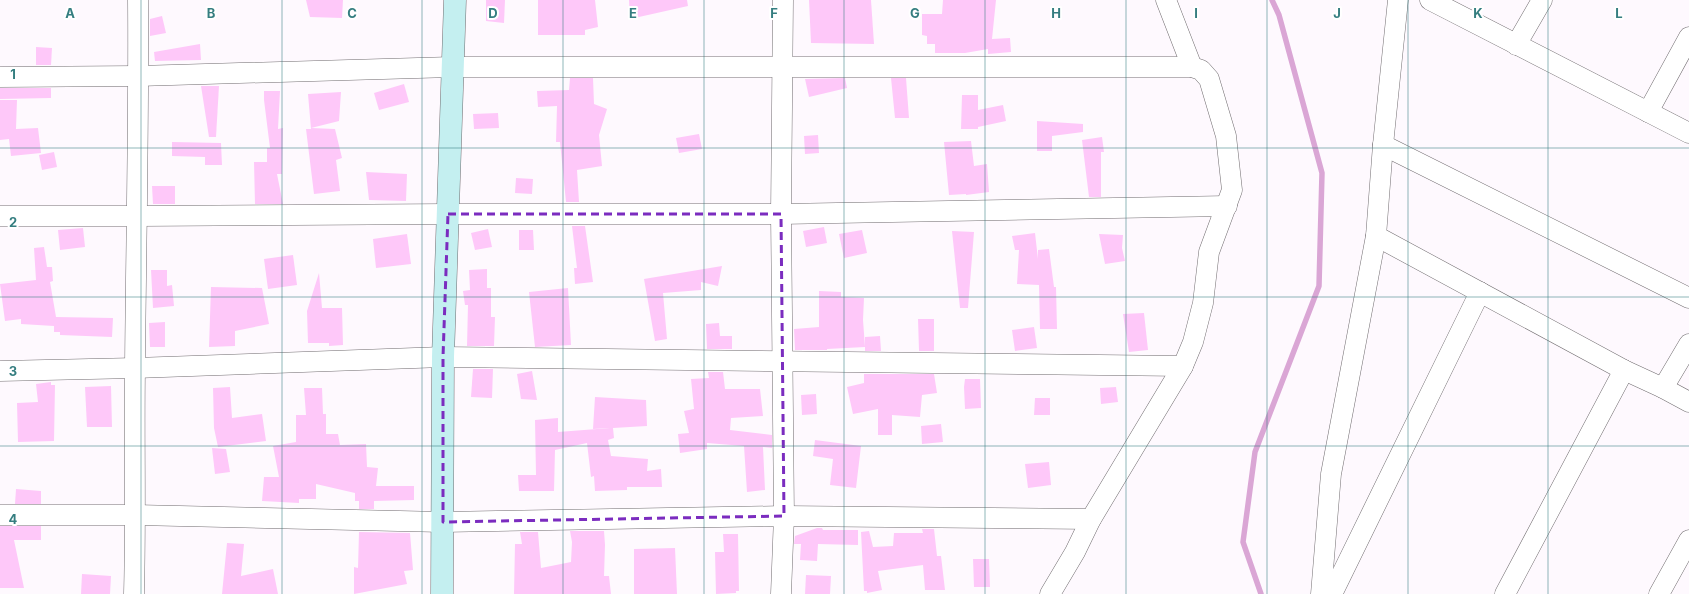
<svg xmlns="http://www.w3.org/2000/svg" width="1689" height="594" font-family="Inter,sans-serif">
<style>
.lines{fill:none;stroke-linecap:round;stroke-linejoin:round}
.stream{stroke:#daa6d5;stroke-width:5.5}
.building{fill:#fec8f9}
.street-casing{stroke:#726e71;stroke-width:21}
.secondary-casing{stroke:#726e71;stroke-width:23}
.street{stroke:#fff;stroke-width:20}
.secondary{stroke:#c4eff0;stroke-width:22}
.marked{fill:none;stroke:#7b2cbf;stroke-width:3;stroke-dasharray:8 5;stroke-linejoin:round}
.grid{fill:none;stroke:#357e80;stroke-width:1;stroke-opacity:0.55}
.grid-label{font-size:13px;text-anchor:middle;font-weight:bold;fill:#357e80;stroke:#fff;stroke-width:4;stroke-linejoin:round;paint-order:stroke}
</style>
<rect width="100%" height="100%" fill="#fef9fe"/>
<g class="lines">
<polyline class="stream" points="1261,594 1243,542 1255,452 1319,286 1322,173 1279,15 1272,0"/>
</g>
<g class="building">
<polygon points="306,0 343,0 342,18 310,17"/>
<polygon points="486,0 505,0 504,23 486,21"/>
<polygon points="538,0 595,0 598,27 585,30 585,35 538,35"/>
<polygon points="629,0 687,0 688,6 630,19"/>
<polygon points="809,0 871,0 874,44 811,43"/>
<polygon points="943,0 996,0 992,39 1010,38 1011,52 988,54 988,49 965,53 935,53 935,44 927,44 927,36 922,35 922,14 942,14"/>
<polygon points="162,16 166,33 150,36 150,19"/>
<polygon points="200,44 201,60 155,61 154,52"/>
<polygon points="36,47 52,48 51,65 36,65"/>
<polygon points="570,78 593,78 594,104 607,109 599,135 602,166 577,170 579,202 566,202 560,142 556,142 557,106 538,107 537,91 569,90"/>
<polygon points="845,78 847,88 809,97 805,79"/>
<polygon points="891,78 906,78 909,118 895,118"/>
<polygon points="404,84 409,102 379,110 374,93"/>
<polygon points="201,86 219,86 216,137 209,137"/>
<polygon points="0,88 51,88 51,98 0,99"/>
<polygon points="264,91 280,91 278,129 283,128 282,174 277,174 283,204 255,204 254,162 267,162 267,148 270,148 264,100"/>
<polygon points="341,92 339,121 311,128 335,129 342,158 336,160 340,191 314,194 306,129 311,129 308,94"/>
<polygon points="962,95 978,95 978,110 1003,105 1006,121 978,127 978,129 961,129"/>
<polygon points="0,100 17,100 16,129 38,128 41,153 11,156 9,139 0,140"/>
<polygon points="498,113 499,128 474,129 473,114"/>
<polygon points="1037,121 1083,124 1083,132 1052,136 1052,151 1037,151"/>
<polygon points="699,134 702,149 679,153 676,138"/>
<polygon points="818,135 819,153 805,154 804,136"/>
<polygon points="1102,137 1104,152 1101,152 1101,197 1089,197 1082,140"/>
<polygon points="971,141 974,166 987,164 989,192 966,195 966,194 949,195 944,142"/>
<polygon points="172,142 221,143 222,165 205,165 205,157 172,156"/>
<polygon points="54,152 57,167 42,170 39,155"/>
<polygon points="366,172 407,174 406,201 369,200"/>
<polygon points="516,178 533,179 532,194 515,193"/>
<polygon points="152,186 175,186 175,204 153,204"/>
<polygon points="572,226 585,226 593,282 575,284 574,268 577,268"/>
<polygon points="824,227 827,243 806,247 803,231"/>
<polygon points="83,228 85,247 60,250 58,230"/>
<polygon points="488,229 492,247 475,250 471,233"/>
<polygon points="519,230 533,230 534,250 519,250"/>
<polygon points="862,230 867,253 844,258 839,234"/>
<polygon points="952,231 974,232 968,308 960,308"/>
<polygon points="1035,233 1038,259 1038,250 1049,249 1054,287 1056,287 1057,329 1040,329 1039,285 1017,284 1019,250 1015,250 1012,236"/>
<polygon points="407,234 411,264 376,268 373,239"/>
<polygon points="1099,234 1123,235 1122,248 1125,261 1105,264"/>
<polygon points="44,247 47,267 52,267 53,281 50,282 56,317 113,318 112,337 60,335 60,332 54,332 54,326 21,324 21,319 5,321 0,284 36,280 34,248"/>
<polygon points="293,255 297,285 268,289 264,259"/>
<polygon points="722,266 718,286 701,282 701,290 663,293 667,339 655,341 644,279"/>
<polygon points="487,269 487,288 491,288 491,317 495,317 494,346 467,346 468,305 465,305 463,291 470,290 469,270"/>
<polygon points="151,270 167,270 167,286 172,285 174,306 153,308"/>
<polygon points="319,273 322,308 342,308 343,345 329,346 329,343 308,343 307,311"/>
<polygon points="211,287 262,288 269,324 235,331 235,346 209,347"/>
<polygon points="568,288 571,345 535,347 529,292"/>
<polygon points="819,291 841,292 841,297 864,298 863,320 865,347 827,349 827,350 795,350 794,329 819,327"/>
<polygon points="1144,313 1148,350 1129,352 1123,314"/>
<polygon points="918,319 934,319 934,351 919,351"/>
<polygon points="165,322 165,347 150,347 149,323"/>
<polygon points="719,323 720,336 732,336 732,349 707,349 706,324"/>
<polygon points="1034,327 1037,348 1015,351 1012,330"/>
<polygon points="880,336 881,351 865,351 865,337"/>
<polygon points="473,369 493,369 492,398 471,397"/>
<polygon points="532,371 537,400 521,399 517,374"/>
<polygon points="708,372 723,372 725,389 760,389 763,416 731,418 730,430 772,435 772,448 763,447 765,490 747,492 744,446 707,443 707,449 680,453 678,434 689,433 684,411 694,409 691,379 709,378"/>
<polygon points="864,374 934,374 937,393 922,395 920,417 892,415 892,435 878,435 878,409 853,414 847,387 864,383"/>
<polygon points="965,379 980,379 981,408 965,409 964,387"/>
<polygon points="51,382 51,385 55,385 54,441 18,442 17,403 38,402 36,384"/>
<polygon points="111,386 112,427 87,427 85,387"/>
<polygon points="230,387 232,418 262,414 266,441 218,447 214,428 213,388"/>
<polygon points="1116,387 1118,402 1101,404 1100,388"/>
<polygon points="304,388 322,388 323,414 326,414 326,434 338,434 340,445 366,444 367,467 378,468 376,486 414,486 414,500 374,501 374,509 359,509 359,501 355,501 355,493 316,484 316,499 299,499 299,503 262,501 264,477 279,477 273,446 296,442 296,415 306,415"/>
<polygon points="816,394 817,414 802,415 801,395"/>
<polygon points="595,397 646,400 647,426 613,428 614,438 608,440 611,456 648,459 647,471 661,469 662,487 627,487 627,490 595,491 594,476 591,477 587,443 555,450 554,491 519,491 518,475 536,475 535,420 558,418 558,432 610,428 593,429"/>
<polygon points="1035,398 1050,398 1050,415 1034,415"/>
<polygon points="941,424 943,442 922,444 921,426"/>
<polygon points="815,440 861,446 856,488 830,485 833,459 813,456"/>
<polygon points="212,448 226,449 230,472 215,474"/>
<polygon points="1049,462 1051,485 1028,488 1025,464"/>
<polygon points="16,489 41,491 41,504 15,504"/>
<polygon points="0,526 41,526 41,540 14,540 24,588 0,588"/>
<polygon points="817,528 822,528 823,530 858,530 858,545 818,544 817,561 800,560 801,544 794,544 795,536"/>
<polygon points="922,529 934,529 937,556 941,556 945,590 925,590 923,565 878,571 882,590 867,593 867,591 864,591 861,532 869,531 873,547 893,546 894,533 923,533"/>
<polygon points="570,531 604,531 605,545 604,576 609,576 611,594 514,594 515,544 522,544 520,532 538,532 541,568 571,562 572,542"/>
<polygon points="359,532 410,533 413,570 404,571 407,584 354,594 354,567 358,568"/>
<polygon points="723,534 738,534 739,591 736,591 736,593 716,594 715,552 724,552"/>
<polygon points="227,543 244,544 241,576 273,569 278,594 222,594"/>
<polygon points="675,548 677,594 634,594 634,549"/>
<polygon points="973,559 989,559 990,587 974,587"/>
<polygon points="82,574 111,576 110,594 81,594"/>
<polygon points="806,575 831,576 830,594 805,594"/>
</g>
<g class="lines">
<defs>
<g id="street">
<polyline points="1166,0 1192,67"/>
<polyline points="1398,0 1383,145 1376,236 1624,370 1663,388 1689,402"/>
<polyline points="1430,0 1689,133"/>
<polyline points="1516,45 1542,0"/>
<polyline points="0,77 138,76 452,67 1192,67 1201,70 1209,79 1226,136 1232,190 1209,252 1203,303 1193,342 1183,366 1091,519 1075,552 1050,594"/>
<polyline points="1648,112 1689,37"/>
<polyline points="1383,145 1689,298"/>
<polyline points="0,216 138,216 448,214 781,214 1227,206"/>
<polyline points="0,371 135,368 443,357 1183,366"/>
<polyline points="1663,388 1689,344"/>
<polyline points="0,515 136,515 443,522 784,516 1091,519"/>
<path d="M134 594C136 519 134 443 135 368 136 245 139 123 138 0"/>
<polyline points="781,594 784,516 781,214 783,0"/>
<polyline points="1321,594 1331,474 1376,236"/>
<polyline points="1332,594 1480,292"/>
<polyline points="1505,594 1624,370"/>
<polyline points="1659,594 1689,540"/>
</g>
<polyline id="secondary" points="442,594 443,357 455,0"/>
</defs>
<use href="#street" class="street-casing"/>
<use href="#secondary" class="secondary-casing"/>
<use href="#street" class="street"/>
<use href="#secondary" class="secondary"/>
</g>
<path class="marked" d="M448 214H781L784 516 443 522V357Z"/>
<path class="grid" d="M141 0V594M282 0V594M422 0V594M563 0V594M704 0V594M844 0V594M985 0V594M1126 0V594M1267 0V594M1408 0V594M1548 0V594M0 148H1689M0 297H1689M0 446H1689"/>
<g class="grid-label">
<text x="70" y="18">A</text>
<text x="211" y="18">B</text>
<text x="352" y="18">C</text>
<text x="493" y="18">D</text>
<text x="633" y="18">E</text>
<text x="774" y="18">F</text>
<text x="915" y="18">G</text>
<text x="1056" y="18">H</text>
<text x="1196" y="18">I</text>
<text x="1337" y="18">J</text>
<text x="1478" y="18">K</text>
<text x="1619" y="18">L</text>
<text x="13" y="79">1</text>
<text x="13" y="227">2</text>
<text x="13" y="376">3</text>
<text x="13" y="524">4</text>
</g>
</svg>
